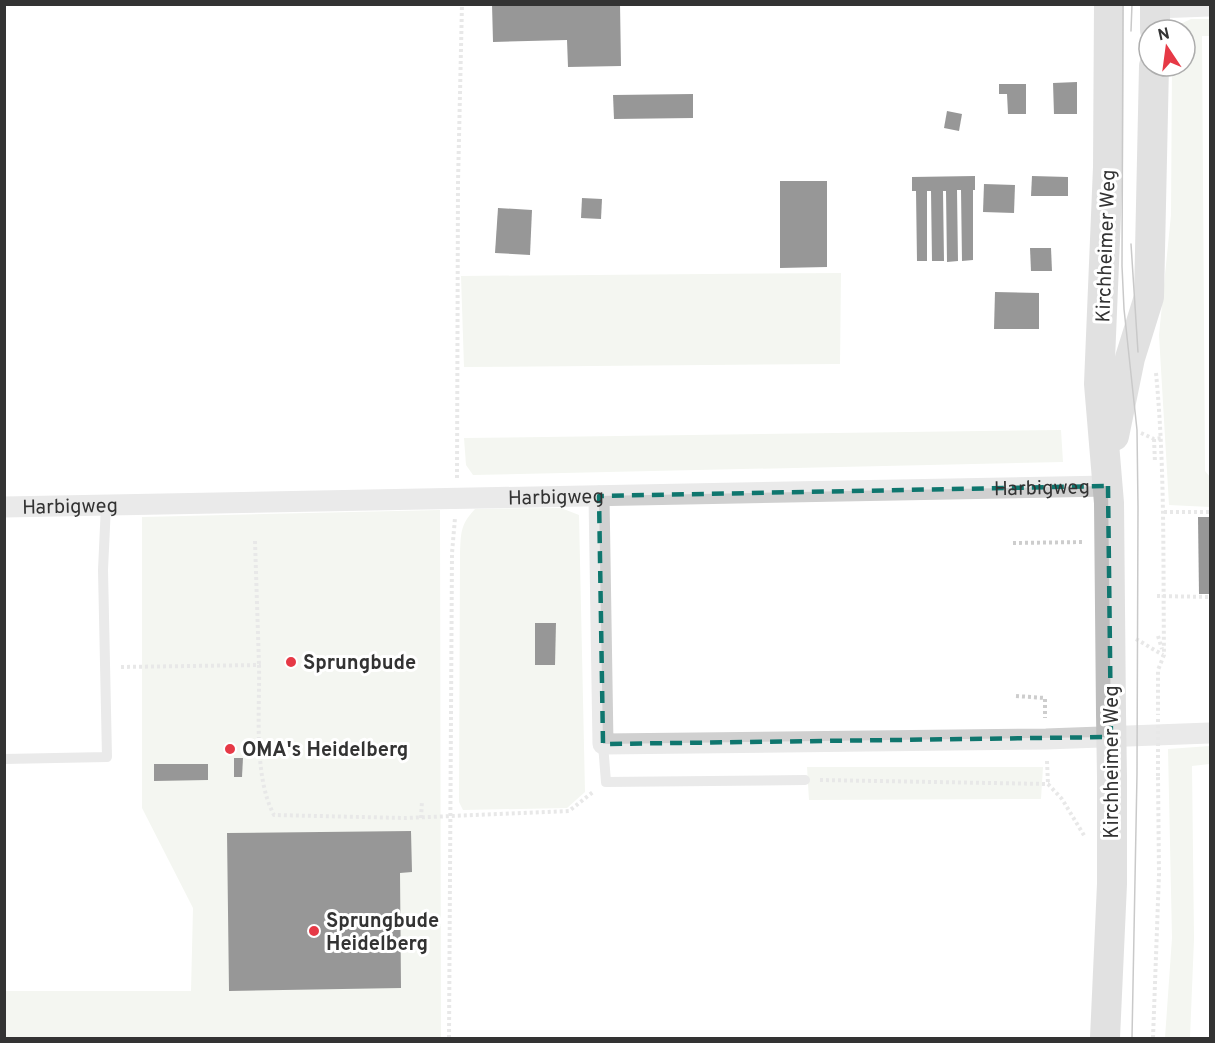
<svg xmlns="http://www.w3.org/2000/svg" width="1215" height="1043" font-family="Overpass,sans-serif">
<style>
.green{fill:#e6ecdf}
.building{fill:#1a1a1a}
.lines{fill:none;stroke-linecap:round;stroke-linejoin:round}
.path{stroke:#cdcdcd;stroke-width:4;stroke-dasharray:3 3;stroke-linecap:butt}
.lane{stroke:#d0d0d0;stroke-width:10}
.street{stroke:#d0d0d0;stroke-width:21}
.secondary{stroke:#bdbdbd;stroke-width:30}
.tram{stroke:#888;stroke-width:1.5}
.path-bridge{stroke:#cdcdcd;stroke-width:4;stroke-dasharray:3 3;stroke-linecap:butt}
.secondary-bridge{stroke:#bdbdbd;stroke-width:30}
.marked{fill:none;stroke:#0f766e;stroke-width:4.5;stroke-dasharray:12 8;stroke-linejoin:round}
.poi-dot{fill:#e63946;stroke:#fff;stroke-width:2}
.labels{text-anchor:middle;stroke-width:6;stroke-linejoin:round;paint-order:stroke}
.street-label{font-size:20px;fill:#333;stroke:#fff}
.poi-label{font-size:20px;font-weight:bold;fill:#333;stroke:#fff;text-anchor:start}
</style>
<rect width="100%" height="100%" fill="#fff"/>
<g class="green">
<polygon points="1191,19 1210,19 1210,36 1202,36 1205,471 1210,477 1210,507 1169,505 1159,335 1171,215 1172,66 1185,66 1185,30 1175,30 1176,26"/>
<polygon points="841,273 840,364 464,367 461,276"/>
<polygon points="1061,430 1063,462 473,475 466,465 464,438"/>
<path d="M561 508 579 515 585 792 567 808 463 810 459 802 460 555C461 533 460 525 475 509Z"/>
<polygon points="440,510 441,1038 5,1038 5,991 191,991 193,908 142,808 142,517"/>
<polygon points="1210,746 1210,764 1192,766 1194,939 1190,1038 1165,1038 1172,938 1168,749"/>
<polygon points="807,767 1043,767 1041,799 809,800"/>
</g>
<g class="building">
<polygon points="492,4 620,4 621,66 568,67 567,40 493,42"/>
<polygon points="1077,82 1077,114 1054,114 1053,83"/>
<polygon points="999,84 1026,84 1026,114 1008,114 1007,94 999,94"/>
<polygon points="693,94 693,118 614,119 613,95"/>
<polygon points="947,111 962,114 959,131 944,128"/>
<polygon points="975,176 975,190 973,190 973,260 962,261 961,190 957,190 958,261 947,262 946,191 943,191 944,261 932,261 931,191 927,191 927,261 917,261 916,191 912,191 912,177"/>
<polygon points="1032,176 1068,177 1068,196 1031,196"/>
<polygon points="780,181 827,181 827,267 780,268"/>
<polygon points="984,184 1015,185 1014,213 983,212"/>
<polygon points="582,198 602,199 601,219 581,218"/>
<polygon points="498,208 532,210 530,255 495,253"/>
<polygon points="1030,248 1051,248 1052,271 1031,271"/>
<polygon points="995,292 1039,293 1039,329 994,329"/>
<polygon points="1198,517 1210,517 1210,594 1199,594"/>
<polygon points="535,623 556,623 555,665 535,665"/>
<polygon points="234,758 243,758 242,777 234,777"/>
<polygon points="154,764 208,764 208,780 154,781"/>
<polygon points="411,831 412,872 400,873 401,988 229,991 227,833"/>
</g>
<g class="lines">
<g class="path">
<path d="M1156 373C1165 467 1163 561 1164 655L1158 670V715"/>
<polyline points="1141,433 1154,439 1162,438"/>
<polyline points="1154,439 1155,463"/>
<polyline points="457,478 458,183 462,4"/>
<polyline points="1164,512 1210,512"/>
<polyline points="255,541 259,665"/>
<polyline points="1013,543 1085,542"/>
<polyline points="1157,596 1210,597"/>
<polyline points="1158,636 1162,649"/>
<polyline points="1136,639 1163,655"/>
<path d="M121 667 259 665C260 709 253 776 274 815L405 818 569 811 593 792"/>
<polyline points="1016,696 1045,698 1045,718"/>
<polyline points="1047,761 1048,784"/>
<polyline points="820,780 1048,784 1062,799 1085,837"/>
<polyline points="421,818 422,801"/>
<polyline points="449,1038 452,553 455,518"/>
<polyline points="1153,1038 1159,874 1158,776"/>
</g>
<g class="lane">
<polyline points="603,744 606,782 805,780"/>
<polyline points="4,759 107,757 103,570 106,505"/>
</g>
<g class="street">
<polyline points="1155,8 1210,6"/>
<polyline points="599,496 603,744 1046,739 1210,733"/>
<path id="s1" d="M4 507 1108 486"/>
</g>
<g class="secondary">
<polyline points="1109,4 1108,167 1099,384 1109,503 1111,713"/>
<polyline points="1155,30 1155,4"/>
<polyline points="1114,436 1130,358 1149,297 1154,66"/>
<polyline points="1105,1038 1112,884 1112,777"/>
</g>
<g class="tram">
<polyline points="1123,4 1122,266 1124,309 1137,430 1138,507 1137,774 1132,1038"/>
<polyline points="1131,31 1132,4"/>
<polyline points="1131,244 1138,352"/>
</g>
<polyline class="path-bridge" points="1158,776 1158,716"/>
<polyline class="secondary-bridge" points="1111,713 1112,777"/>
</g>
<path d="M0 0H1215V1043H0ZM1108 486 1111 737 603 744 599 496Z" fill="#fff" fill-opacity=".55" fill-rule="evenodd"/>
<path class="marked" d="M1108 486 1111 737 603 744 599 496Z"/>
<g class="poi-dot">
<circle cx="291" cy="662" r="6"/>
<circle cx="230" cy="749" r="6"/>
<circle cx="314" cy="931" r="6"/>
</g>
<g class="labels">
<g class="street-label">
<text transform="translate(1105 246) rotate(-88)" y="7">Kirchheimer Weg</text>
<text dy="7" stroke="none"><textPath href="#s1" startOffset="1038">Harbigweg</textPath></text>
<text dy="7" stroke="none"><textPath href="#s1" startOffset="552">Harbigweg</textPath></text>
<text dy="7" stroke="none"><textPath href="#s1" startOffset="66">Harbigweg</textPath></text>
<text transform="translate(1111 762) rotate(-90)" y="7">Kirchheimer Weg</text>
</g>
<g class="poi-label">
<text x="303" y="669">Sprungbude</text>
<text x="242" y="756">OMA's Heidelberg</text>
<text x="326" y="927">Sprungbude<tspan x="326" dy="23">Heidelberg</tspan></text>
</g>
</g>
<rect width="1215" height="1043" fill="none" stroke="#333333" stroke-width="12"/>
<g transform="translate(1167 48) rotate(347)"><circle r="28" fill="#ffffff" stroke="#adadad" stroke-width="1.5"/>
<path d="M0-4.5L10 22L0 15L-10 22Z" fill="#e63946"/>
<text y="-9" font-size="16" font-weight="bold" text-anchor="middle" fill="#333333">N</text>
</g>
</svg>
